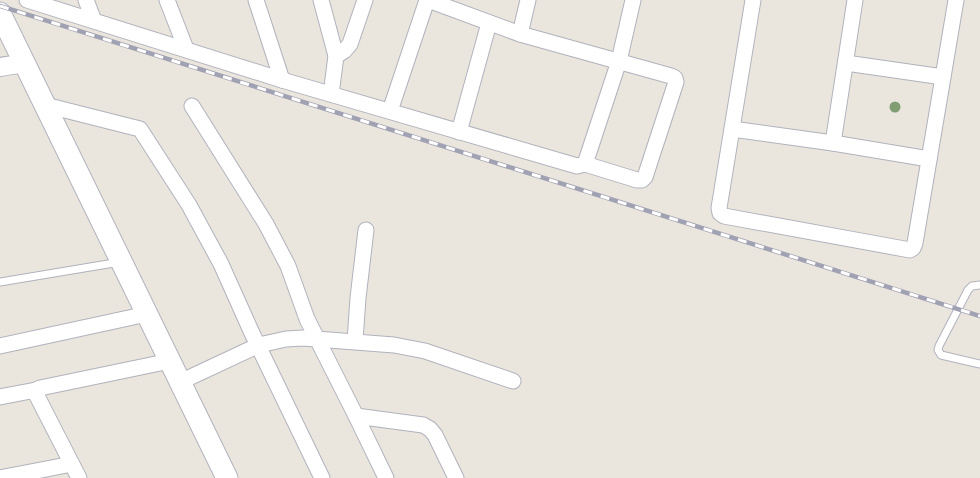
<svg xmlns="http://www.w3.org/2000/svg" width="980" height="478" font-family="'Asap Condensed',sans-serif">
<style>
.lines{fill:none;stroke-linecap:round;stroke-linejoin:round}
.service-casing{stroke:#b0b2bd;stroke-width:9}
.minor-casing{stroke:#b0b2bd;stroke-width:17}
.tertiary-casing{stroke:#b0b2bd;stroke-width:20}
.secondary-casing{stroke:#b0b2bd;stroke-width:23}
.service{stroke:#fff;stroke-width:7}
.minor{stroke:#fff;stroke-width:15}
.tertiary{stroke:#fff;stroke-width:18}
.secondary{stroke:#fff;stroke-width:21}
.rail-casing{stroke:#a0a1b3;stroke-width:4.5}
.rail{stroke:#fff;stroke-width:3;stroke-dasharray:9;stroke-linecap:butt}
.tree{fill:#809d74}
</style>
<rect width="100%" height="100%" fill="#ebe6dd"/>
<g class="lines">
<defs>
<g id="service">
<polyline points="0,282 120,262"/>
<polyline points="980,285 972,286 968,290 939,346 938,350 941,355 980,364"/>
</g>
<g id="minor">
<polyline points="27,0 282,80 577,166 585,164 619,61 633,0"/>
<polyline points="86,0 94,21"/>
<polyline points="167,0 186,49"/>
<polyline points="256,0 282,80"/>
<polyline points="321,0 336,56 331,94"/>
<polyline points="428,0 520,34 671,76 675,78 676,82 645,177 642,180 637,180 585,164"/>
<polyline points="753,0 719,208 720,213 724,216 910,250 913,248 915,243 956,0"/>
<polyline points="520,34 528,0"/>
<polyline points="336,56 344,51 350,44 365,0"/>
<polyline points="846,63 943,77"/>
<polyline points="45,105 140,129 189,205 221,264 251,331 322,478"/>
<polyline points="192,106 266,224 288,266 307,319 356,416 386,478"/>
<polyline points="390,111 427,0"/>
<polyline points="732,129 833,143 929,159"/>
<polyline points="459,132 489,23"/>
<polyline points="833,143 855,0"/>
<polyline points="355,341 358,298 366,230"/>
<polyline points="0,346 147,314"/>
<polyline points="180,382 259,345 286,339 303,338 394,345 425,351 513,381"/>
<polyline points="0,397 36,390"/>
<polyline points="356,416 423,425 430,429 435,435 456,478"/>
<polyline points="0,478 72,464"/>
<polyline points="79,478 36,394 36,390 40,388 170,361"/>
</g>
<polyline id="tertiary" points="0,67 25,63"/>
<polyline id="secondary" points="0,13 227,478"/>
</defs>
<use href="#service" class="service-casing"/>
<use href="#minor" class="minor-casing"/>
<use href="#tertiary" class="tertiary-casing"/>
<use href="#secondary" class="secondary-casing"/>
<use href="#service" class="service"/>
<use href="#minor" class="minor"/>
<use href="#tertiary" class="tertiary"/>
<use href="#secondary" class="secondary"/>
<defs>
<polyline id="rail" points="0,6 980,316"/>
</defs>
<use href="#rail" class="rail-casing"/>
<use href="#rail" class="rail"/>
</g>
<circle class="tree" cx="895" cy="107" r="5.5"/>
</svg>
